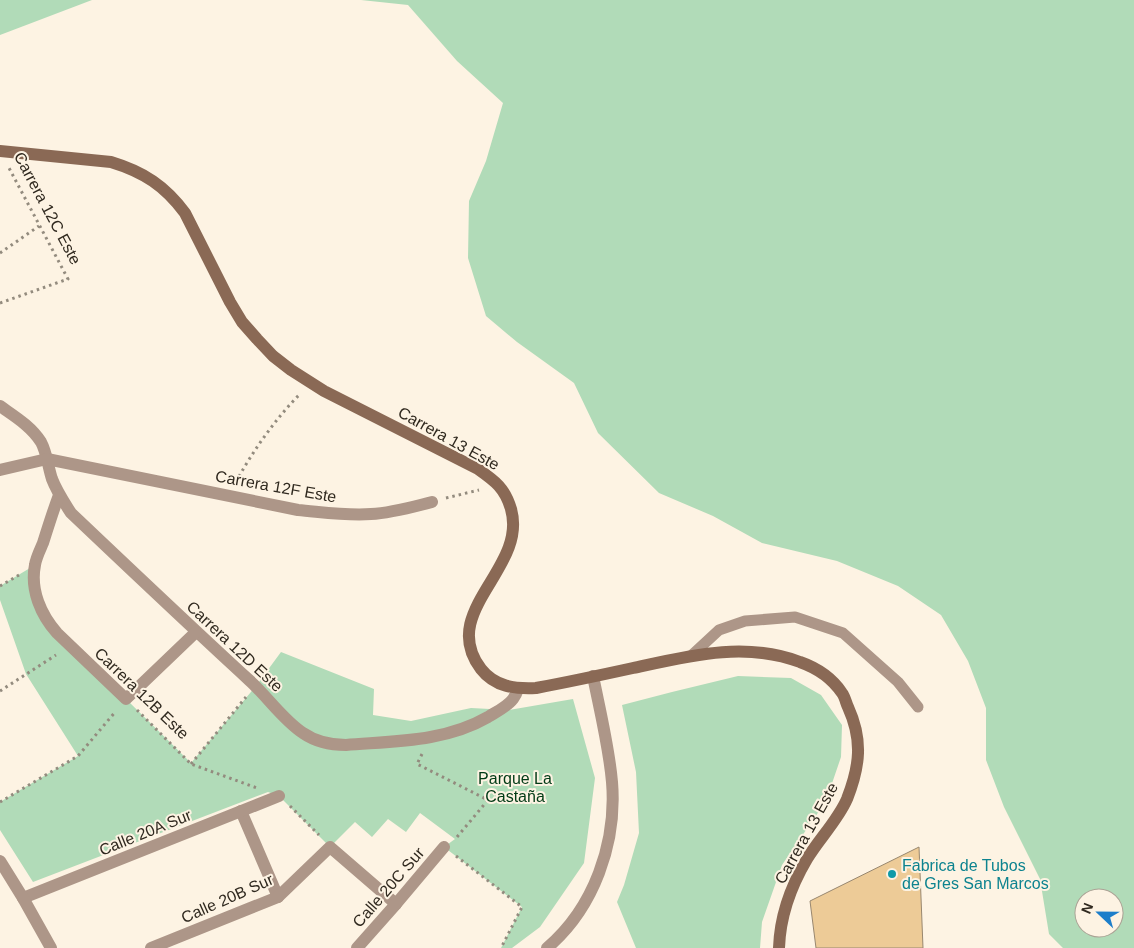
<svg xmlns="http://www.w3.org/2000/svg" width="1134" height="948" font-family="Helvetica,sans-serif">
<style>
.green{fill:#b1dbb8;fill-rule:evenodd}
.building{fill:#edcb97;stroke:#98876f}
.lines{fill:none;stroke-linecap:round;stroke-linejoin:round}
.path{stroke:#938b7e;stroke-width:3;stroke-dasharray:2.5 4;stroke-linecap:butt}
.service{stroke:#ad9688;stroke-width:11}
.minor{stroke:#ad9688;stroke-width:12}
.tertiary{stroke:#ad9688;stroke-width:12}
.secondary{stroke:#8a6955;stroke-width:12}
.culture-dot{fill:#0f9aa8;stroke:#fdf3e3;stroke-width:2}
.labels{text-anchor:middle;stroke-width:4;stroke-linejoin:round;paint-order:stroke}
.street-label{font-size:16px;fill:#30291f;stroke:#fdf3e3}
.park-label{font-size:16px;fill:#003a15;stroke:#fdf3e3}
.culture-label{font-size:16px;fill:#0d838f;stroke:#fdf3e3;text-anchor:start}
</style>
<rect width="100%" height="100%" fill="#fdf3e3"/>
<g class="green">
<polygon points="0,0 92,0 0,35"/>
<path d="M361 0H1134V948H1063L1049 934 1040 879 1004 807 986 760V708L968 661 941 615 898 586 837 561 762 543 713 516 659 493 598 433 574 383 517 342 486 316 468 258 469 201 486 161 503 103 457 61 408 5ZM1084 898H1114V928H1084Z"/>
<polygon points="35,565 43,613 126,699 191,763 256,686 281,652 374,689 373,715 411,721 471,708 509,710 573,699 595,778 584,863 540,927 512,948 501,948 522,907 444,847 455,839 420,813 406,832 388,819 372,837 355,822 330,847 279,796 268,792 33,882 0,830 0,802 78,756 26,674 0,600 0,586"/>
<polygon points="738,676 791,678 821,695 842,725 841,757 826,801 782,865 762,922 760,948 636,948 617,902 624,885 639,833 636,772 622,705 672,692"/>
</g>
<polygon class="building" points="919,847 923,948 816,948 810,901"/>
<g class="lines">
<g class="path">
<polyline points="0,253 39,226"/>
<polyline points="0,303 68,279 9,168"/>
<path d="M236 482C252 452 276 418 300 394"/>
<polyline points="446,498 479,490"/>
<polyline points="0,586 19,575"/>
<polyline points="0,691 56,655"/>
<polyline points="137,710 191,764 257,788"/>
<polyline points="422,754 417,764 488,800 457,837"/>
<polyline points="191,764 246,697"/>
<polyline points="0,802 78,756 116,711"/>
<polyline points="290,806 319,835"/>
<polyline points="456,856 522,907 501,948"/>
</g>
<polyline class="service" points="692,655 719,630 745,621 795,617 843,633 898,682 918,707"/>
<g class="minor">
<path d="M0 406C14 416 31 426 41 442 47 453 48 467 52 479 57 492 64 502 71 513 130 569 189 625 249 680 267 696 283 720 303 733 316 742 331 745 346 745 394 741 445 742 488 717 496 712 507 707 513 699 515 696 517 692 518 689"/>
<path d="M0 470 47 459 298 510C322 512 347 516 371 514 392 513 412 507 432 502"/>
<path d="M59 495C53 511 48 527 43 543 40 550 36 558 35 565 30 590 41 615 57 633L126 699 196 632"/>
<polyline points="241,811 278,897"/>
<polyline points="23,898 279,796"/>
<polyline points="151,948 278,897 330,847 396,904"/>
<polyline points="357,948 396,904 444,847"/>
</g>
<g class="tertiary">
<polyline points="0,861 23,898 51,948"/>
<path d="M547 948C594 908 617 843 612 782 609 747 600 711 593 676"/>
</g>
<path class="secondary" d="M0 151 111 162C144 172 165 186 185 213L230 302 242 322 257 339 273 356 291 370 324 391 478 469C495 481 505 488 511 509 528 569 437 611 481 669 495 687 515 689 536 688 568 682 601 675 633 668 688 656 745 641 800 662 817 668 832 678 842 693 845 697 846 703 848 707 863 740 860 766 847 799 838 820 819 839 807 859 791 886 780 916 779 948"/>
</g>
<circle class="culture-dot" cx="892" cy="874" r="5"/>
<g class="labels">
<g class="street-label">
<text transform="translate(48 208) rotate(62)" y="6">Carrera 12C Este</text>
<text transform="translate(449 438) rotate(29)" y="6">Carrera 13 Este</text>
<text transform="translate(276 486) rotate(10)" y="6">Carrera 12F Este</text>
<text transform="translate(235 646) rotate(43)" y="6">Carrera 12D Este</text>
<text transform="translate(142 693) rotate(44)" y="6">Carrera 12B Este</text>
<text transform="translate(145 832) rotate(-22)" y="6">Calle 20A Sur</text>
<text transform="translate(806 833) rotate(-61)" y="6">Carrera 13 Este</text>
<text transform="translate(388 887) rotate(-49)" y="6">Calle 20C Sur</text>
<text transform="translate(227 898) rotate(-24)" y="6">Calle 20B Sur</text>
</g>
<g class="park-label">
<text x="515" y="784">Parque La<tspan x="515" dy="18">Castaña</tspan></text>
</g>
<g class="culture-label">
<text x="902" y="871">Fabrica de Tubos<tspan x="902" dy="18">de Gres San Marcos</tspan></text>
</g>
</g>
<g transform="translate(1099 913) rotate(292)"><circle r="24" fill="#fdf3e3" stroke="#aba295"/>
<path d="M0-4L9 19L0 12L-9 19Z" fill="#1c7eca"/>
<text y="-8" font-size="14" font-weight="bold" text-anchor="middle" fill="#30291f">N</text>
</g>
</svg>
